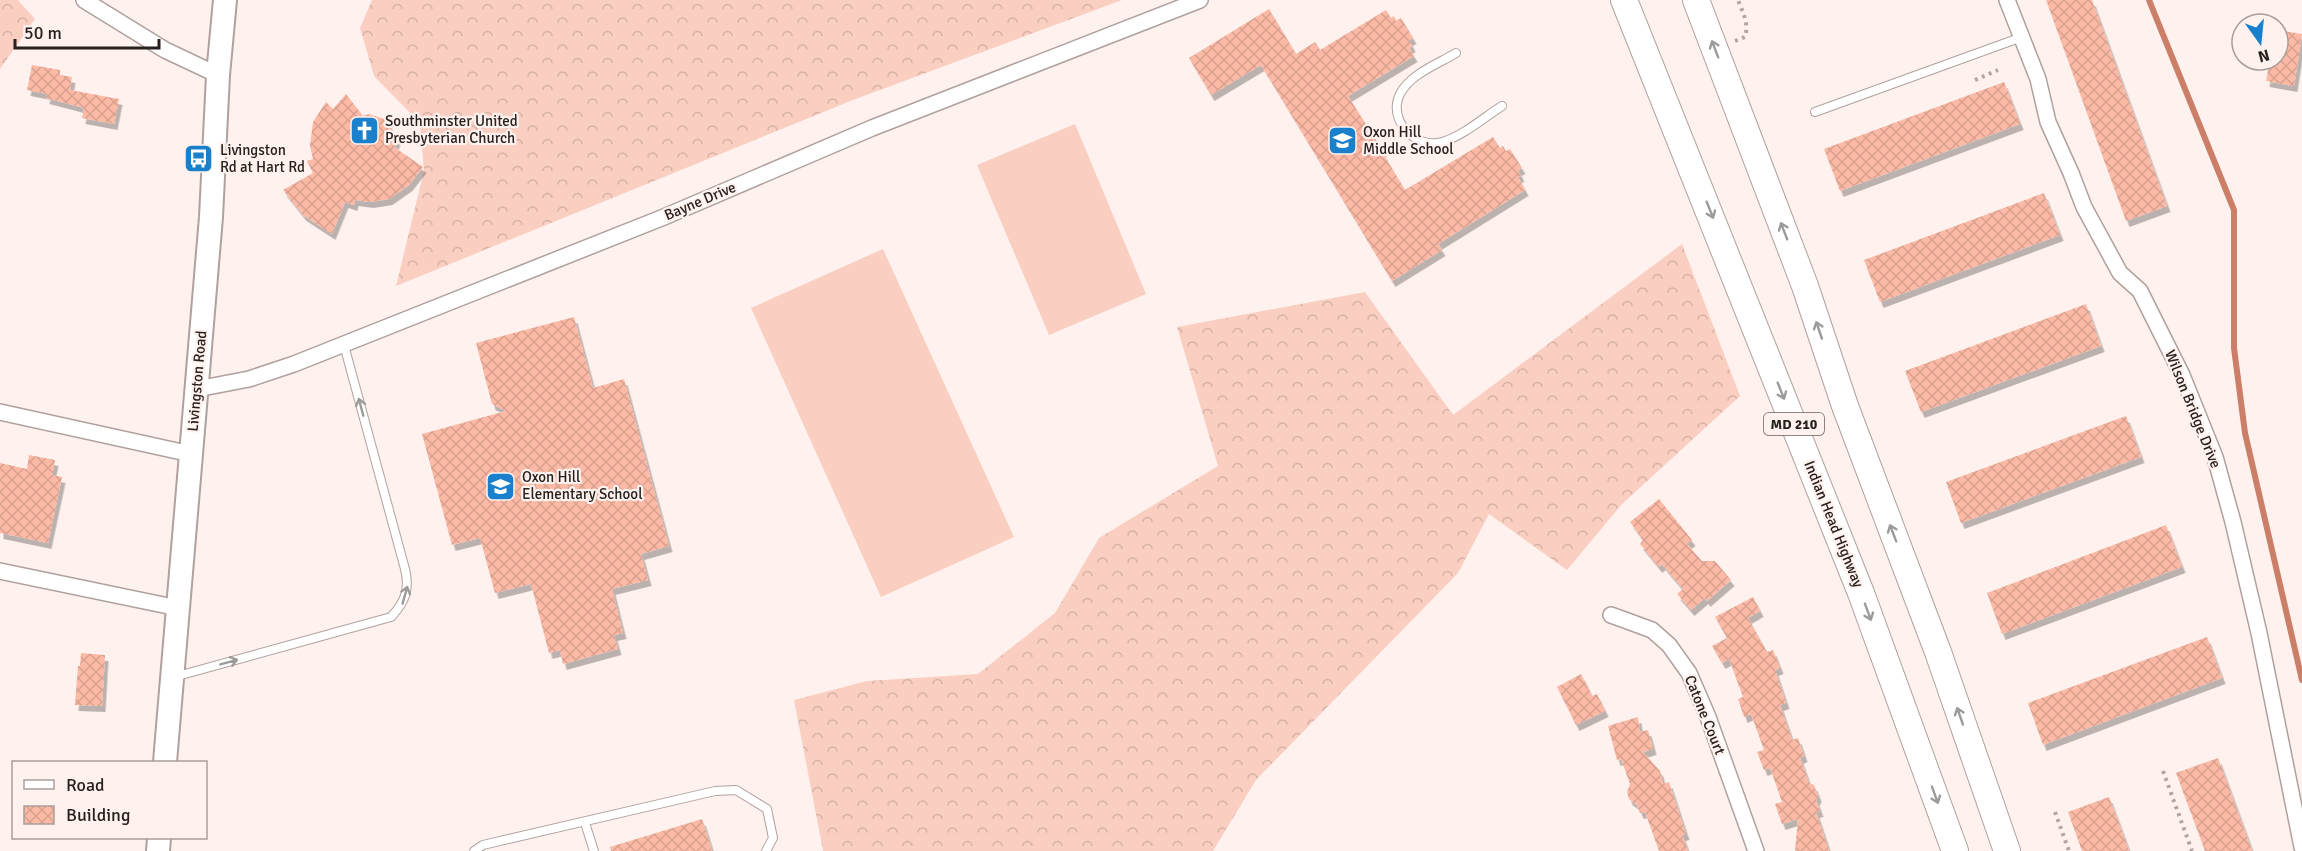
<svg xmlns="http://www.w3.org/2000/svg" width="2302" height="851" font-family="Signika,sans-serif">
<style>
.forest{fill:url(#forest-crowns)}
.pitch{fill:#facec1}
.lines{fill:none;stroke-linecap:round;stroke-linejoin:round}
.stream{stroke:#cc7f68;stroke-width:6}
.building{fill:url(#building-cross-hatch);filter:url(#shadow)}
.service-casing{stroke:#afa19d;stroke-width:10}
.minor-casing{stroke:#afa19d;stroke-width:18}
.secondary-casing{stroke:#afa19d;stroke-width:26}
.trunk-casing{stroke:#afa19d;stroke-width:28}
.path{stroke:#b0a6a2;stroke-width:4;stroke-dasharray:3 4.5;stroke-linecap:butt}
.service{stroke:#fff;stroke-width:8}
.minor{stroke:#fff;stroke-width:15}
.secondary{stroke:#fff;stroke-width:22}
.trunk{stroke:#fff;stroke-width:26}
.oneway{stroke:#9d9b9a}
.labels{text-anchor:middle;stroke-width:4.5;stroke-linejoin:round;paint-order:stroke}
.shield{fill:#fff2ee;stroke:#67605d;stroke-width:1.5}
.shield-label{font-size:14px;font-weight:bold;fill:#26211f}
.poi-label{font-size:15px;fill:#26211f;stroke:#fff2ee;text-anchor:start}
.street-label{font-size:15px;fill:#26211f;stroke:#fff2ee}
</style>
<defs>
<pattern id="forest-crowns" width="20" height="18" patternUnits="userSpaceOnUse" patternTransform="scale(1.5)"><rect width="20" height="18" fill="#facec1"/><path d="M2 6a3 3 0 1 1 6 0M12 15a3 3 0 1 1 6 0" fill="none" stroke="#d6b1a5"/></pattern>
<pattern id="building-cross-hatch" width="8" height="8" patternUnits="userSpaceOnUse" patternTransform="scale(1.5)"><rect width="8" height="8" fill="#fcbaa6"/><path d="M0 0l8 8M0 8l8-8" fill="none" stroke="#d8a08e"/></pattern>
<filter id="shadow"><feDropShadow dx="3.5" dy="6" stdDeviation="0" flood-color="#0004"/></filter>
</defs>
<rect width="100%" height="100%" fill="#fff2ee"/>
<g class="forest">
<polygon points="0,0 18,0 35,19 0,69"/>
<polygon points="372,0 1122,0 853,100 396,286 424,171 420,123 374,76 360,28"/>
<polygon points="1682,244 1740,396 1622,504 1567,570 1489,514 1458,573 1256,780 1213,851 823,851 794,700 867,681 978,674 1055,613 1099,538 1218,466 1177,327 1365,292 1453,415"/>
</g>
<g class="pitch">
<polygon points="1075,124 1146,294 1049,335 977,165"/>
<polygon points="883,249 1014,537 881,597 751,308"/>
</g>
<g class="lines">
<polyline class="stream" points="2149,0 2234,210 2234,348 2245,433 2302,680"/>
</g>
<g class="building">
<polygon points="2046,0 2092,0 2167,206 2126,221"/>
<polygon points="1269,9 1296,54 1315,42 1320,50 1386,10 1391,18 1394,16 1396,21 1401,18 1413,38 1409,40 1412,46 1409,48 1414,56 1348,96 1383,151 1382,152 1405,190 1493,137 1500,148 1503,146 1506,151 1510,149 1522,168 1518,170 1521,176 1518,177 1525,190 1438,244 1442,250 1392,281 1261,65 1211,95 1189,58"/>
<polygon points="2278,30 2302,34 2294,86 2266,81 2270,60 2278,60"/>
<polygon points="32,65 60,70 60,75 72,77 70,90 119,99 114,124 82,118 84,108 46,98 47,94 27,90"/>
<polygon points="2004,82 2020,124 1840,191 1824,149"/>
<polygon points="346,94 363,116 369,114 387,120 397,139 394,147 423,167 409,185 389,199 370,202 355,200 354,205 345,202 332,234 303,215 283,190 313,173 307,161 313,159 310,146 313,122 326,102 333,109"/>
<polygon points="2044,193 2060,235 1880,302 1864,260"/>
<polygon points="2086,304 2101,346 1921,412 1905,371"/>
<polygon points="574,317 593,388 624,379 669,546 641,554 648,580 612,589 623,633 614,635 618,649 563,664 560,650 549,653 531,584 495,593 480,538 452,545 422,434 506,411 492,404 476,343"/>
<polygon points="2126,416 2141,457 1961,523 1946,482"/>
<polygon points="29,455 55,460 52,475 62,477 48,543 0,533 0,463 27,469"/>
<polygon points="1659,499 1692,540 1687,544 1702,561 1715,561 1731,580 1707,601 1705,598 1691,610 1677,594 1683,589 1662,564 1659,567 1640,544 1643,540 1642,538 1630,522"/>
<polygon points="2166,525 2182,567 2002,634 1987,593"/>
<polygon points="1753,597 1760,611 1748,618 1767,652 1773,650 1780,668 1775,670 1786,703 1780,705 1792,740 1798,738 1804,756 1800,758 1809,783 1814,785 1818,796 1816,800 1820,811 1816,812 1829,851 1795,851 1798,819 1782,824 1775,804 1782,802 1770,768 1764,770 1757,752 1764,750 1751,714 1744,717 1738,699 1743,697 1729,659 1722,663 1712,646 1727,638 1715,617"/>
<polygon points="2207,637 2222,678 2043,745 2028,703"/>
<polygon points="81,653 105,655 102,706 75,705 78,666 80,666"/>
<polygon points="1581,674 1592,696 1597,694 1605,711 1576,725 1557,687"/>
<polygon points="1638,717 1640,732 1648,730 1653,749 1643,752 1660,771 1663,784 1669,782 1686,834 1682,835 1688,851 1659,851 1645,812 1640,813 1637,805 1629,799 1627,792 1630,784 1621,759 1617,760 1608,726"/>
<polygon points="2218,758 2252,851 2205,851 2176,773"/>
<polygon points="2109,797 2129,851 2082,851 2068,812"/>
<polygon points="702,819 712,851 611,851 610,847"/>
</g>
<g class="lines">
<defs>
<g id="service">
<path d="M1456 53C1438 64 1410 74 1400 94 1387 119 1415 150 1442 142 1463 136 1483 118 1502 106"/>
<polyline points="1815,112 2022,37"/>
<path d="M174 677 391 617C405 602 410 590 405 569L344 345"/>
<polyline points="585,823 594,851"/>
<polyline points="474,851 483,845 715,791 736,790 767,809 773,838 766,851"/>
</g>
<g id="minor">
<polyline points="84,0 165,50 218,75"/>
<polyline points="2007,0 2038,79 2048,122 2071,173 2084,207 2120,273 2140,291 2182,375 2215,457 2233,522 2259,633 2302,847"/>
<polyline points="197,389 249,379 294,364 664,217 872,128 1200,0"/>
<polyline points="0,412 191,454"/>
<polyline points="0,571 178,608"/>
<polyline points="1611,615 1652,630 1669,645 1689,673 1708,717 1756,851"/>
</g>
<g id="secondary">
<polyline points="165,762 211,217 218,75 225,0"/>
<polyline points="158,851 159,838"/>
</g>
<g id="trunk">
<polyline points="1624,0 1861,593 1955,851"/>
<polyline points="1696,0 1805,286 1845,406 1938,652 2007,851"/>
</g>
</defs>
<use href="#service" class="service-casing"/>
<use href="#minor" class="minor-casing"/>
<use href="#secondary" class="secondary-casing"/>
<use href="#trunk" class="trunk-casing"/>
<g class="path">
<path d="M1735 41 1745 37C1749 23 1743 13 1738 0"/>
<polyline points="1975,80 1998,70"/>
<polyline points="2163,771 2192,851"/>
<polyline points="2055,812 2069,851"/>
</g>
<use href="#service" class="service"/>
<use href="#minor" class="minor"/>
<use href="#secondary" class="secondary"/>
<use href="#trunk" class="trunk"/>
</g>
<defs><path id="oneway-shaft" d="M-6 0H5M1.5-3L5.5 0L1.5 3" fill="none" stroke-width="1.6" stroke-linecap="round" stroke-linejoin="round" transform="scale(1.5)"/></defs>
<g class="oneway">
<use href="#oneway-shaft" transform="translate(1715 49) rotate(-111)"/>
<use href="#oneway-shaft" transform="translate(1710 210) rotate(68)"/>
<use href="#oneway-shaft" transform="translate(1784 231) rotate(-111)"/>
<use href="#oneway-shaft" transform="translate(1819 330) rotate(-109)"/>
<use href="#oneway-shaft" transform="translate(1781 391) rotate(68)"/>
<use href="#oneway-shaft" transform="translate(361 407) rotate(-105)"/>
<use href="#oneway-shaft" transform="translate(1893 533) rotate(-111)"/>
<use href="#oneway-shaft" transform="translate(405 595) rotate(-74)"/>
<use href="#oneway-shaft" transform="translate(1868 612) rotate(70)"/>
<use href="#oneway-shaft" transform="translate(229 662) rotate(-15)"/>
<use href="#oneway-shaft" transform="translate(1960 716) rotate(-109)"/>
<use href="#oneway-shaft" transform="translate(1935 795) rotate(70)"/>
</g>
<defs>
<symbol id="church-square" viewBox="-11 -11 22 22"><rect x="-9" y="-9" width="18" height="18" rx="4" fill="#1b80cb" stroke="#fff2ee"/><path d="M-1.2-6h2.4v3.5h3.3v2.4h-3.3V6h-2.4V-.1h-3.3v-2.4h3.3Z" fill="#fff"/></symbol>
<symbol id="school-square" viewBox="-11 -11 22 22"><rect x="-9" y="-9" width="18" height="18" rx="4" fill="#1b80cb" stroke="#fff2ee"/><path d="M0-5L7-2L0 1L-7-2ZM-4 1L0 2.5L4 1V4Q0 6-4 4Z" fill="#fff"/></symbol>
<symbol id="bus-square" viewBox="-11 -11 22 22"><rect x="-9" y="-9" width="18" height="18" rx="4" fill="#1b80cb" stroke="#fff2ee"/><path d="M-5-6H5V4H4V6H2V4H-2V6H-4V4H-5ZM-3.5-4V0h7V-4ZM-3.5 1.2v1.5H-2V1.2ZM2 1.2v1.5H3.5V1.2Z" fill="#fff"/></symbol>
</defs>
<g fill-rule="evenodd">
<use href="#church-square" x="348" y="114" width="33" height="33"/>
<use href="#school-square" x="1326" y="124" width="33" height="33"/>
<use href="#bus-square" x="182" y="142" width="33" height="33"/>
<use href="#school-square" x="484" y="470" width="33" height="33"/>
</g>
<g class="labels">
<rect class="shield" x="1764" y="413" width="60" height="22" rx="4.5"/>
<g class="shield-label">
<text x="1794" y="429">MD 210</text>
</g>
<g class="poi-label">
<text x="385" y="126">Southminster United<tspan x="385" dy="17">Presbyterian Church</tspan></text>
<text x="1363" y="137">Oxon Hill<tspan x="1363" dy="17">Middle School</tspan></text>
<text x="220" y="155">Livingston<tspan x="220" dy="17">Rd at Hart Rd</tspan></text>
<text x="522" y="482">Oxon Hill<tspan x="522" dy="17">Elementary School</tspan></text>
</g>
<g class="street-label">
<text transform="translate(700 201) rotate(-23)" y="5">Bayne Drive</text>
<text transform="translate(197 381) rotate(-85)" y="5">Livingston Road</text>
<text transform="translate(2193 409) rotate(68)" y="5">Wilson Bridge Drive</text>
<text transform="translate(1834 524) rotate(68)" y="5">Indian Head Highway</text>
<text transform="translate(1705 715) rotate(68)" y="5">Catone Court</text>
</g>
</g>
<rect x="12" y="761" width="195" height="78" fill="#fff2ee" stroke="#a89e9b" stroke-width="1.5"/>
<rect x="24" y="780" width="30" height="9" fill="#ffffff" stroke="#a89e9b" stroke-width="1.5"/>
<text x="66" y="791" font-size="18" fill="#26211f">Road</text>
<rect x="24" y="806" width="30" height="18" fill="url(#building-cross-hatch)" stroke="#a89e9b" stroke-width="1.5"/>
<text x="66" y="821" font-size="18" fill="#26211f">Building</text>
<g transform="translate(2260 42) rotate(165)"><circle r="28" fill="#fff2ee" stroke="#a89e9b" stroke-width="1.5"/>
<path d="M0-4.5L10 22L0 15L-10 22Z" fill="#1b80cb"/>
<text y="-9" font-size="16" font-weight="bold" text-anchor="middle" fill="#26211f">N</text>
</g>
<path d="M15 39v9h144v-9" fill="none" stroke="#26211f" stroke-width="3"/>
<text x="24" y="39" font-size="18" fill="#26211f" stroke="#fff2ee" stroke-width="4.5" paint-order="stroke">50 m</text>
</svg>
